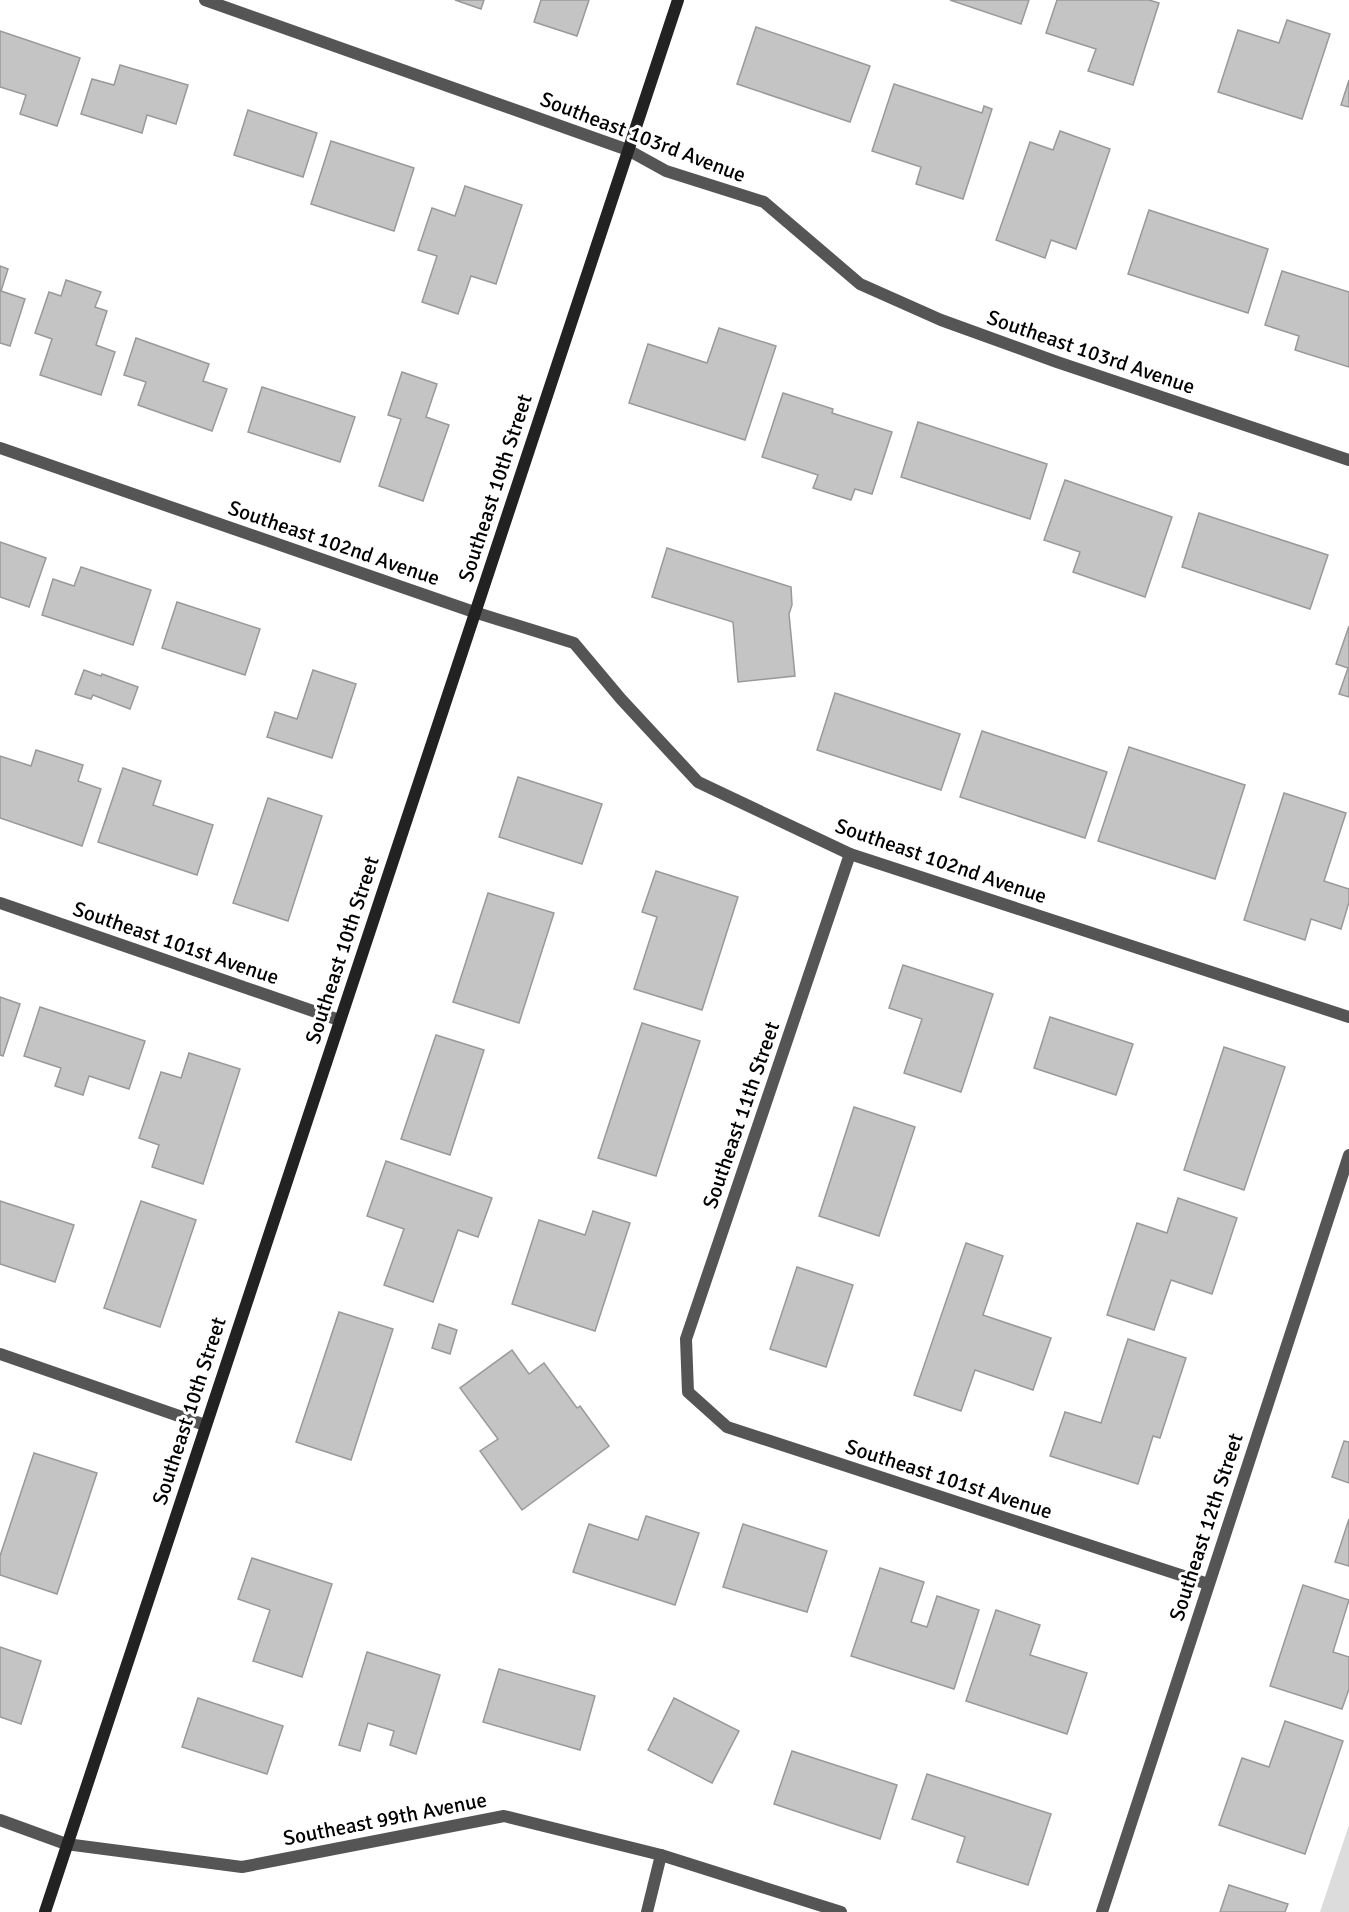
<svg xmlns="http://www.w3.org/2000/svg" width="1349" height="1912" font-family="Signika,sans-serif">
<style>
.green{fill:#dcdcdc}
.building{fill:#c4c4c4;stroke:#999;stroke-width:1.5}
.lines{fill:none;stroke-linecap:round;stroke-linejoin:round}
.street{stroke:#555;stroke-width:12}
.secondary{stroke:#222;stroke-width:12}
.labels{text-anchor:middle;stroke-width:6;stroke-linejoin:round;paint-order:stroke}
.street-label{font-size:21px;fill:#000;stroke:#fff}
</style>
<rect width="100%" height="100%" fill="#fff"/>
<polygon class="green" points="1349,1825 1349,1912 1320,1912"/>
<g class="building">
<polygon points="455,0 484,0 481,9"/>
<polygon points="541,0 589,0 577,36 534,22"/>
<polygon points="950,0 1029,0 1021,24"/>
<polygon points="1057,0 1149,0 1159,3 1133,85 1088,71 1096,49 1046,33"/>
<polygon points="1287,20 1330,34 1302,119 1218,92 1238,30 1279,43"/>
<polygon points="756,27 870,66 850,122 737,84"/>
<polygon points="0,31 80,58 57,126 20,114 26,95 0,87"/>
<polygon points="120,65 188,85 176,124 147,115 142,133 81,114 92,79 114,85"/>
<polygon points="1349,80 1349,107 1341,105"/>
<polygon points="894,84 982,113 984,106 992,109 963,199 916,184 921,167 872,151"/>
<polygon points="248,110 317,133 303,177 234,155"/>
<polygon points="1060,131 1110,149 1076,249 1051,240 1045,258 996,240 1030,142 1053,150"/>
<polygon points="331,141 414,168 394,231 311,204"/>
<polygon points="465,186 522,205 496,284 471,276 458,314 422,302 437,256 418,250 432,208 455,216"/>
<polygon points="1149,210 1268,249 1248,313 1128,274"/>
<polygon points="0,266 8,269 1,291 25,299 10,346 0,343"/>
<polygon points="1282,271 1349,292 1349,367 1295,350 1299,336 1265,325"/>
<polygon points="66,280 101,292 95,307 107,311 96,345 115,352 101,395 40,375 52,339 35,333 49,292 61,296"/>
<polygon points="719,328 776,346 745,440 629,403 648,344 707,363"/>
<polygon points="136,338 209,364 203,381 227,389 212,431 138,405 146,382 124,375"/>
<polygon points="402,372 437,384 426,417 449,425 423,501 379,486 401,419 388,415"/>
<polygon points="262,387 355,417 340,462 248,432"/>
<polygon points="783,393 833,409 832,413 892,432 872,494 855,489 851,500 813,488 818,475 762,457"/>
<polygon points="918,422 1047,464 1030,519 901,477"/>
<polygon points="1065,480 1172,517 1145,597 1073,572 1080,552 1044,540"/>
<polygon points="1199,513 1328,555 1310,609 1182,567"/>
<polygon points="0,542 46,558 29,607 0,597"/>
<polygon points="667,548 791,587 792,605 789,614 795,676 738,682 733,622 652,597"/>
<polygon points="81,567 151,590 133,645 42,615 53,579 74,586"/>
<polygon points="177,602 260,629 245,675 162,648"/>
<polygon points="1349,626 1349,697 1339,694 1348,668 1336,664"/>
<polygon points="84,670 101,676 102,674 138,687 130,709 93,695 91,699 75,694"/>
<polygon points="313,670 356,684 332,758 267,737 275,712 297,719"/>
<polygon points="835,693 960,734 941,790 817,750"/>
<polygon points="982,731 1107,772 1085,838 960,797"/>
<polygon points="1129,747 1245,785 1215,879 1098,841"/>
<polygon points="36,750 83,765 78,781 101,789 82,846 0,818 0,756 31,766"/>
<polygon points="123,768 161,781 153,805 213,825 197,875 98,842"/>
<polygon points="518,777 602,804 582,864 499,837"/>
<polygon points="1284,793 1346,813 1324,881 1349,889 1349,902 1341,929 1311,919 1305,940 1244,920"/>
<polygon points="268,798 322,816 288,921 233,903"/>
<polygon points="656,871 738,897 702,1010 634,989 657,917 642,912"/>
<polygon points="488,893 554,913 519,1023 453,1002"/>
<polygon points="903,965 993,994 961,1092 904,1073 922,1019 889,1008"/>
<polygon points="0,997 20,1004 3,1056 0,1055"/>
<polygon points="40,1007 145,1041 129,1089 89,1076 83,1095 55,1086 61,1068 24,1056"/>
<polygon points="1050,1017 1133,1044 1116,1095 1034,1068"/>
<polygon points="642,1023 700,1041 656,1176 598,1158"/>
<polygon points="436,1035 484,1050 450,1155 401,1139"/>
<polygon points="1224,1047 1285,1067 1244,1190 1184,1170"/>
<polygon points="189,1053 240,1069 203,1184 152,1167 159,1145 139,1138 161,1072 181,1078"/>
<polygon points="854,1107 915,1127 879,1236 819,1216"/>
<polygon points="386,1161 492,1198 478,1237 458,1230 433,1302 384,1285 404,1229 367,1216"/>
<polygon points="1178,1198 1237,1218 1212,1294 1171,1280 1154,1330 1107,1315 1137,1223 1167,1233"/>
<polygon points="0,1201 74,1225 55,1282 0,1264"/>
<polygon points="141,1201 196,1220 160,1327 104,1308"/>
<polygon points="593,1211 630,1223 595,1331 512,1304 539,1220 585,1235"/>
<polygon points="966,1243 1003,1256 983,1315 1051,1338 1033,1390 975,1370 961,1411 914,1395"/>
<polygon points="797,1267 853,1285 826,1367 770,1349"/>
<polygon points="339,1312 393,1329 351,1460 296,1442"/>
<polygon points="439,1324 457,1330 450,1354 432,1348"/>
<polygon points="1128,1339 1186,1358 1160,1438 1153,1436 1138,1484 1050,1456 1065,1412 1101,1423"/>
<polygon points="512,1350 529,1374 544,1363 577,1408 580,1406 609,1446 522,1510 480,1451 498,1439 460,1388"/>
<polygon points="1344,1441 1349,1442 1349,1483 1332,1477"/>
<polygon points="34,1453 97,1473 57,1594 0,1575 0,1556"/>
<polygon points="646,1516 699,1533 675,1605 573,1572 589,1524 638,1540"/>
<polygon points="1349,1519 1349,1566 1335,1562"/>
<polygon points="743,1524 827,1551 807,1612 723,1587"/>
<polygon points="252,1558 332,1584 302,1677 253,1661 270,1610 238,1599"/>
<polygon points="880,1568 924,1582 911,1622 927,1627 937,1596 979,1610 954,1689 851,1656"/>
<polygon points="1303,1585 1349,1600 1333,1652 1349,1657 1349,1689 1342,1709 1270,1686"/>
<polygon points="996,1610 1040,1625 1030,1655 1087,1673 1067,1734 966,1701"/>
<polygon points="0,1647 41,1661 21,1724 0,1717"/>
<polygon points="367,1652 440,1675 416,1754 390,1745 394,1731 368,1723 360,1751 339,1745"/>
<polygon points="499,1669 595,1696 580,1750 483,1722"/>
<polygon points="198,1698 283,1726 267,1774 182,1747"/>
<polygon points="674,1698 739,1731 712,1783 648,1750"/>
<polygon points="1285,1721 1343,1741 1305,1854 1219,1825 1242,1758 1269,1767"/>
<polygon points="792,1751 897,1785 880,1839 774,1804"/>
<polygon points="927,1774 1051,1814 1028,1885 957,1862 965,1837 912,1819"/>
<polygon points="1229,1885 1288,1904 1285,1912 1220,1912"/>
</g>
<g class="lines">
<g class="street">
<polyline points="205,0 628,150 666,171 764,202 860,284 941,320 1057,362 1349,460"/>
<polyline points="0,448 474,612 574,643 621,699 698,782 850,854 1349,1017"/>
<polyline points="850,854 686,1339 688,1392 727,1427 1208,1584"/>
<polyline points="0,903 339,1020"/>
<polyline points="0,1354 205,1425"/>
<polyline points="0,1820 66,1844 242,1867 504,1816 661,1855 841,1912"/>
<polyline points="647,1912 661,1855"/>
<polyline points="1102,1912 1349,1155"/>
</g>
<polyline class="secondary" points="45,1912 678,0"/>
</g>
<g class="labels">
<g class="street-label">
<text transform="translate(643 137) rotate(21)" y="7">Southeast 103rd Avenue</text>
<text transform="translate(1091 352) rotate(19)" y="7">Southeast 103rd Avenue</text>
<text transform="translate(495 488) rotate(-72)" y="7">Southeast 10th Street</text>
<text transform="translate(334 543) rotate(19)" y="7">Southeast 102nd Avenue</text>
<text transform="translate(941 861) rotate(19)" y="7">Southeast 102nd Avenue</text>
<text transform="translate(176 943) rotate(19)" y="7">Southeast 101st Avenue</text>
<text transform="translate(342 950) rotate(-72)" y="7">Southeast 10th Street</text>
<text transform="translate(741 1115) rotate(-71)" y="7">Southeast 11th Street</text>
<text transform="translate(189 1411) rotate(-72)" y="7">Southeast 10th Street</text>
<text transform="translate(949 1479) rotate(18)" y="7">Southeast 101st Avenue</text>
<text transform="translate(1206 1527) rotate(-72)" y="7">Southeast 12th Street</text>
<text transform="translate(385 1819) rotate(-11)" y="7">Southeast 99th Avenue</text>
</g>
</g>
</svg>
